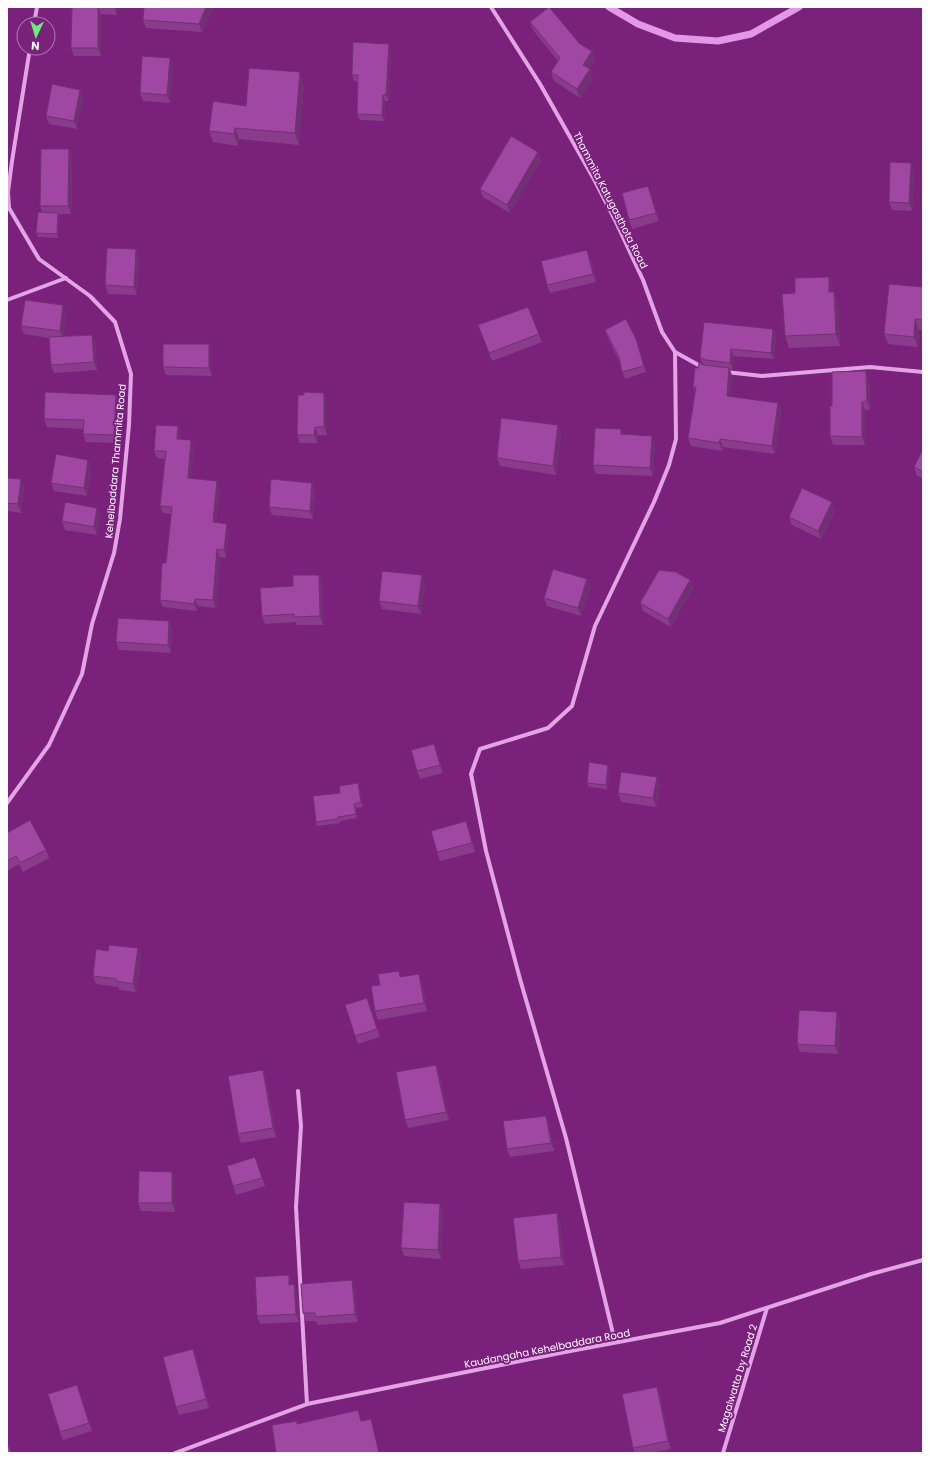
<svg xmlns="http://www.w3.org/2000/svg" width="930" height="1460" font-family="Poppins,sans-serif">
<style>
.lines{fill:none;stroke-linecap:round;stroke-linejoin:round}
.stream{stroke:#e398e7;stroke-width:7}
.minor{stroke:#e3a4e6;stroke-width:4}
.wall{fill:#8a3c8c}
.shaded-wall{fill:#703172}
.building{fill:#a046a3;stroke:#703172}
.labels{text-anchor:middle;stroke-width:4;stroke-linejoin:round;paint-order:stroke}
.street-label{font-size:10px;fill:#fff;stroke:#7a217c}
</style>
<rect width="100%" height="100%" fill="#7a217c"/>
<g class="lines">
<polyline class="stream" points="609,7 638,24 675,38 718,41 751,34 799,7"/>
<g class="minor">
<polyline points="491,7 540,84 595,181 616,222 643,280 662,332 675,352 702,367"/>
<polyline points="34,24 37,7"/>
<polyline points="7,300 66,278"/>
<polyline points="726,372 762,376 870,367 923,372"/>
<polyline points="7,803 49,745 82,674 92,624 114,553 120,519 129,425 131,374 115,322 90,296 39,259 9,208 8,192 12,161 30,48"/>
<polyline points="298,1091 301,1126 296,1207 307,1404"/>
<polyline points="615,1342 566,1138 520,979 486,851 471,774 480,749 548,728 572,706 595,626 654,502 669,465 676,439 675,352"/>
<polyline points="175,1453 307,1404 565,1352 720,1323 871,1274 923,1260"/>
<polyline points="723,1453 767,1308"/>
</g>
</g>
<g class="wall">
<polygon points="72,7 117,7 117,15 101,14 101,56 74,56 71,48"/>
<polygon points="144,7 212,7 213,8 202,32 146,28 143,20"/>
<polygon points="530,22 580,44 592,51 595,60 589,69 590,69 593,78 580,98 554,81 551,72 558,61 533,30"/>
<polygon points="389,44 391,50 389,101 385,101 384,121 360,120 357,114 358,82 354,81 352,75"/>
<polygon points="170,58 173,66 170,103 143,101 140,93"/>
<polygon points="304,84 299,145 239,139 238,146 213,142 209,131 246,106"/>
<polygon points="80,90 83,98 77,129 49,124 46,116"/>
<polygon points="72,157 71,214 58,214 59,217 58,238 38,237 36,233 42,212 40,206"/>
<polygon points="541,160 510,213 483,197 480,189"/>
<polygon points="911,163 914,172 912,211 892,210 889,202"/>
<polygon points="651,194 659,221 632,229 629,220"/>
<polygon points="139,257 137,295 108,294 105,285"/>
<polygon points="590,258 596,282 550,293 547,285"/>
<polygon points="923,287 923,330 919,330 918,347 888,344 884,334"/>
<polygon points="833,289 833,292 834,292 838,304 840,346 789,348 785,336 795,293"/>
<polygon points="528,307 542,342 492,361 478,325"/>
<polygon points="66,313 63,336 92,335 95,343 97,370 54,373 51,365 49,338 24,334 21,326"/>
<polygon points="773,329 776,335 774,359 734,356 733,369 730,369 732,376 730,396 778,403 781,411 775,454 723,447 722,451 691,446 688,438 695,392 693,387 698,368 704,365 706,366 703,364 700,357"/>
<polygon points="605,330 638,346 646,372 625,379 619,361 607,336"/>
<polygon points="209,344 212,353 212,376 166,375 163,367"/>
<polygon points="869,379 870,410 865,410 865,445 833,445 830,436 832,406"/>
<polygon points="327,401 327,435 318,435 317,443 300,443 297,435"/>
<polygon points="119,403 117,443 86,442 83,434 83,429 47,427 44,419"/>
<polygon points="558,425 561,433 556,475 500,466 497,458"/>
<polygon points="181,434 180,439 194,447 191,479 220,489 216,522 229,531 226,558 220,557 216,608 198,606 197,611 163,607 160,600 166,563 171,514 163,513 160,506 165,459 157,458 154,451"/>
<polygon points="655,444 653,476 596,474 593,465"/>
<polygon points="923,449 923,478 917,476 914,467"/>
<polygon points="91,468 87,496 54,491 51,483"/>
<polygon points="7,478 21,479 24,487 21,513 7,511"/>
<polygon points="312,483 315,491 313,519 272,515 269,507"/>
<polygon points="835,511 821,539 792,525 789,517"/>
<polygon points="100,516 97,535 65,530 62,521"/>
<polygon points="587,579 590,588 581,616 547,606 544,598"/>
<polygon points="690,580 693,588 671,627 643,611 640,603"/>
<polygon points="322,583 323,625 297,625 296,622 265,624 262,616 293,586"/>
<polygon points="425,583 421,614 382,609 379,601"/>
<polygon points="172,629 171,653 119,650 116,642"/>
<polygon points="437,752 443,773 420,779 417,771"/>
<polygon points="608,765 610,769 607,789 589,787 587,783"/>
<polygon points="358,783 359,787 363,807 356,808 357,818 340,821 340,823 317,826 316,822 340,793"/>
<polygon points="660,785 656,807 621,802 618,793"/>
<polygon points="466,821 469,830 475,852 440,861 437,852"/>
<polygon points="7,833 46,850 49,858 23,872 19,864 7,871"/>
<polygon points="108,951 141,957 136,992 119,990 118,987 96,984 93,976"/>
<polygon points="401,977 422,982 427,1011 378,1020 375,1011 380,985"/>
<polygon points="367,998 380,1037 358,1044 355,1036"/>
<polygon points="840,1020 838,1054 800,1052 797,1044"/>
<polygon points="263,1070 266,1078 276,1137 241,1143 238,1134"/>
<polygon points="439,1073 449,1120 408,1128 405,1120"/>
<polygon points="549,1124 554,1151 510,1157 507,1149"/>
<polygon points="258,1165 265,1186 236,1195 233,1186"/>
<polygon points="175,1180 175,1212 141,1211 138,1203"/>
<polygon points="443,1212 441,1259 404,1256 401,1248"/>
<polygon points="560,1221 564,1265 521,1269 518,1261"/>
<polygon points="289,1275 292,1285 294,1284 297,1293 299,1322 260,1324 257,1316"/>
<polygon points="355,1288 358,1322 318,1325 316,1321 306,1321 303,1313"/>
<polygon points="193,1349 196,1357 209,1408 179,1415 176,1407"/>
<polygon points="77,1385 92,1431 63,1440 60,1432"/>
<polygon points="657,1387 660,1395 671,1449 651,1453 635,1453 633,1448"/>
</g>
<g class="shaded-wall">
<polygon points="98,7 101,14 101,56 98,48"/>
<polygon points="114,7 117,7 117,15"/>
<polygon points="206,7 212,7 213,8 202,32 199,24"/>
<polygon points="389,44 391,50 389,101 386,95"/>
<polygon points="592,51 595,60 586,73 583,65"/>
<polygon points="170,58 173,66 170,103 167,95"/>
<polygon points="590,69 593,78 580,98 577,89"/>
<polygon points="300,72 304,84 299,145 295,133"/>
<polygon points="80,90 83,98 77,129 74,121"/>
<polygon points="383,95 385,101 384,121 382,115"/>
<polygon points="235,128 239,139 238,146 234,134"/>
<polygon points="69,149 72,157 71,214 68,206"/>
<polygon points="538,152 541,160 510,213 507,205"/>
<polygon points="911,163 914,172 912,211 909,203"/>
<polygon points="648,186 651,194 659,221 656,213"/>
<polygon points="58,213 59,217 58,238 57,234"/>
<polygon points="136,249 139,257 137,295 134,287"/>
<polygon points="587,250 590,258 596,282 593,274"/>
<polygon points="829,277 833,289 834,304 829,292"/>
<polygon points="834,292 838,304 840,346 836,334"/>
<polygon points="63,305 66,313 63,340 60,331"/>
<polygon points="915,319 919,330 918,347 914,337"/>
<polygon points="773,329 776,335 774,359 771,353"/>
<polygon points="92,335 95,343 97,370 94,362"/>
<polygon points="209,344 212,353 212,376 209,368"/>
<polygon points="731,349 734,356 733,369 730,363"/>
<polygon points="729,368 732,376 730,404 727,396"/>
<polygon points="866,371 869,379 870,410 867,401"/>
<polygon points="324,393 327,401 327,435 324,427"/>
<polygon points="116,395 119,403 117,443 114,435"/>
<polygon points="862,402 865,410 865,445 862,437"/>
<polygon points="778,403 781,411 775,454 772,446"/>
<polygon points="558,425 561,433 556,475 553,466"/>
<polygon points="178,426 181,434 180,446 177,439"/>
<polygon points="315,427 318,435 317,443 314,435"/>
<polygon points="652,436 655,444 653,476 650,468"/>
<polygon points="720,439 723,447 722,451 719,443"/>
<polygon points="191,440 194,447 191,486 188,478"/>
<polygon points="88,460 91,468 87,496 84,488"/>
<polygon points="21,479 24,487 21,513 18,504"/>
<polygon points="217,481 220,489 216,530 213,522"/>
<polygon points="312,483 315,491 313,519 310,511"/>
<polygon points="832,502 835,511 821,539 818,531"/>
<polygon points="97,508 100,516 97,535 94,527"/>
<polygon points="227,524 229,531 226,558 224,550"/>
<polygon points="217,549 220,557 216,608 213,600"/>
<polygon points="319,575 322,583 323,625 320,616"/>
<polygon points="422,575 425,583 421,614 418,606"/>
<polygon points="587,579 590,588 581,616 578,608"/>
<polygon points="690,580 693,588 671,627 668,619"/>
<polygon points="195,599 198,606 197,611 194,604"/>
<polygon points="169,621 172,629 171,653 168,645"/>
<polygon points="434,744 437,752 443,773 440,765"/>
<polygon points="608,765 610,769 607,789 606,785"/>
<polygon points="657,777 660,785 656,807 653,798"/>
<polygon points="358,783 359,787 363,807 361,802"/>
<polygon points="354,804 356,808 357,818 356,814"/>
<polygon points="466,821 469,830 475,852 472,843"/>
<polygon points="138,948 141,957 136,992 133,984"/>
<polygon points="419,974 422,982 427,1011 424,1003"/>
<polygon points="837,1012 840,1020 838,1054 835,1046"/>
<polygon points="436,1065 439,1073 449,1120 446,1112"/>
<polygon points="263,1070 266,1078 276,1137 273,1128"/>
<polygon points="546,1116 549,1124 554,1151 551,1143"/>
<polygon points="255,1157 258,1165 265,1186 262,1178"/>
<polygon points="172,1172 175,1180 175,1212 172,1203"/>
<polygon points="440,1204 443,1212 441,1259 438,1250"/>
<polygon points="557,1213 560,1221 564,1265 561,1257"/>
<polygon points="289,1275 292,1283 292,1293 289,1285"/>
<polygon points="352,1280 355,1288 358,1322 355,1314"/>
<polygon points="294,1284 297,1293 299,1322 296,1314"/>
<polygon points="193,1349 196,1357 209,1408 206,1399"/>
<polygon points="657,1387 660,1395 671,1449 668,1441"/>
<polygon points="371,1419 374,1429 380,1453 379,1453"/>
</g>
<g class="building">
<polygon points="72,7 98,7 98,48 71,48"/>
<polygon points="144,7 206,7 199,24 143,20"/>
<polygon points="549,7 580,44 592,51 583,65 590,69 577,89 551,72 560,58 530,22"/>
<polygon points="353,42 389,44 386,95 383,95 382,115 357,114 358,75 352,75"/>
<polygon points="142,56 170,58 167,95 140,93"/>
<polygon points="249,68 300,72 295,133 235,128 234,134 209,131 213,101 246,106"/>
<polygon points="52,84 80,90 74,121 46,116"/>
<polygon points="511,136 538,152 507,205 480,189"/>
<polygon points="41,149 69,149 68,206 40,206"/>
<polygon points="890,162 911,163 909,203 889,202"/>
<polygon points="648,186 656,213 629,220 622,193"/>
<polygon points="38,212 58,213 57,234 36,233"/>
<polygon points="107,248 136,249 134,287 105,285"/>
<polygon points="587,250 593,274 547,285 541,261"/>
<polygon points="829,277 829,292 834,292 836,334 785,336 782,294 795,293 795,278"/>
<polygon points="889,284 923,287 923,320 915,319 914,337 884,334"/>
<polygon points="25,300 63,305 60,331 21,326"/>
<polygon points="528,307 539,334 489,353 478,325"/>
<polygon points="626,319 636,339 644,366 622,372 619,357 605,330"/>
<polygon points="704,322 773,329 771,353 731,349 730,363 706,360 700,357"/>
<polygon points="92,335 94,362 51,365 49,337"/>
<polygon points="163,344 209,344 209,368 163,367"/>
<polygon points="699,363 704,365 729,368 727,396 778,403 772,446 720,439 719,443 688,438 696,387 693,387 695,368 698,368"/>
<polygon points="866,371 867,401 862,402 862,437 830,436 830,406 832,406 832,372"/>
<polygon points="45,392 116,395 114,435 83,434 84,420 44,419"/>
<polygon points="304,392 324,393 324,427 315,427 314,435 297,435 298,395 304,395"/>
<polygon points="501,418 558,425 553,466 497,458"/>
<polygon points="156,425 178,426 177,439 191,440 188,478 217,481 213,522 227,524 224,550 217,549 213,600 195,599 194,604 160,600 162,563 166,563 172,507 160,506 166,451 154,451"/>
<polygon points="595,428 621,429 621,434 652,436 650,468 593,465"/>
<polygon points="923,449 923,472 914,467"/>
<polygon points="56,454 88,460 84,488 51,483"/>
<polygon points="7,478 21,479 18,504 7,503"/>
<polygon points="271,479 312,483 310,511 269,507"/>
<polygon points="802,488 832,502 818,531 789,517"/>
<polygon points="65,502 97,508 94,527 62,521"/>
<polygon points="553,569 587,579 578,608 544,598"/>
<polygon points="659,570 676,572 690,580 668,619 640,603"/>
<polygon points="382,571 422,575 418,606 379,601"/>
<polygon points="293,575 319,575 320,616 294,617 294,614 262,616 260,588 293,586"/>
<polygon points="118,618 169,621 168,645 116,642"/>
<polygon points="434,744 440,765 417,771 411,750"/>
<polygon points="589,762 608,765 606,785 587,783"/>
<polygon points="621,772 657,777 653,798 618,793"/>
<polygon points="358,783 361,802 354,804 356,814 338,817 338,819 316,822 313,796 340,793 339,786"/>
<polygon points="30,820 46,850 20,863 16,856 7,861 7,833"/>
<polygon points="466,821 472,843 437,852 431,831"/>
<polygon points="109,945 138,948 133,984 116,981 116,979 93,976 96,949 108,951"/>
<polygon points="399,971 400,977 419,974 424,1003 375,1011 371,986 380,985 378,974"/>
<polygon points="367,998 377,1029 355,1036 345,1005"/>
<polygon points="799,1010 837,1012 835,1046 797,1044"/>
<polygon points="436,1065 446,1112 405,1120 396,1072"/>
<polygon points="263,1070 273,1128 238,1134 228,1076"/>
<polygon points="546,1116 551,1143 507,1149 503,1121"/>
<polygon points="255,1157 262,1178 233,1186 227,1166"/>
<polygon points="139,1171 172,1172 172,1203 138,1203"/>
<polygon points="404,1202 440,1204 438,1250 401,1248"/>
<polygon points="557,1213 561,1257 518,1261 513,1218"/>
<polygon points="289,1275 289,1285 294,1284 296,1314 257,1316 255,1277"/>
<polygon points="352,1280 355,1314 315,1317 315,1313 303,1313 301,1284"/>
<polygon points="193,1349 206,1399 176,1407 163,1357"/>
<polygon points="77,1385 89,1423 60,1432 48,1394"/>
<polygon points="657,1387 668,1441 633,1448 622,1394"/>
<polygon points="358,1410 361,1421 371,1419 379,1453 276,1453 272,1425 297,1421 297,1424"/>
<polygon points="7,1444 8,1444 11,1453 7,1453"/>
</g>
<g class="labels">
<g class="street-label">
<text transform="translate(611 200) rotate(63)" y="4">Thammita Katugasthota Road</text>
<text transform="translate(115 461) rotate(-85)" y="4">Kehelbaddara Thammita Road</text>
<text transform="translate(547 1348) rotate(-11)" y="4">Kaudangaha Kehelbaddara Road</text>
<text transform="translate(737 1378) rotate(-73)" y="4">Magalwatta by Road 2</text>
</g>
</g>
<rect width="930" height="1460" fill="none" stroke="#ffffff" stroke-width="16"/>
<g transform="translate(36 36) rotate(184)"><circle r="19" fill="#7a217c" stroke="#af7ab0"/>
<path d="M0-3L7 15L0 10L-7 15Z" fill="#65f277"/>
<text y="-6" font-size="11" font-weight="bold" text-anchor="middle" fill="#ffffff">N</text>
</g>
</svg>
